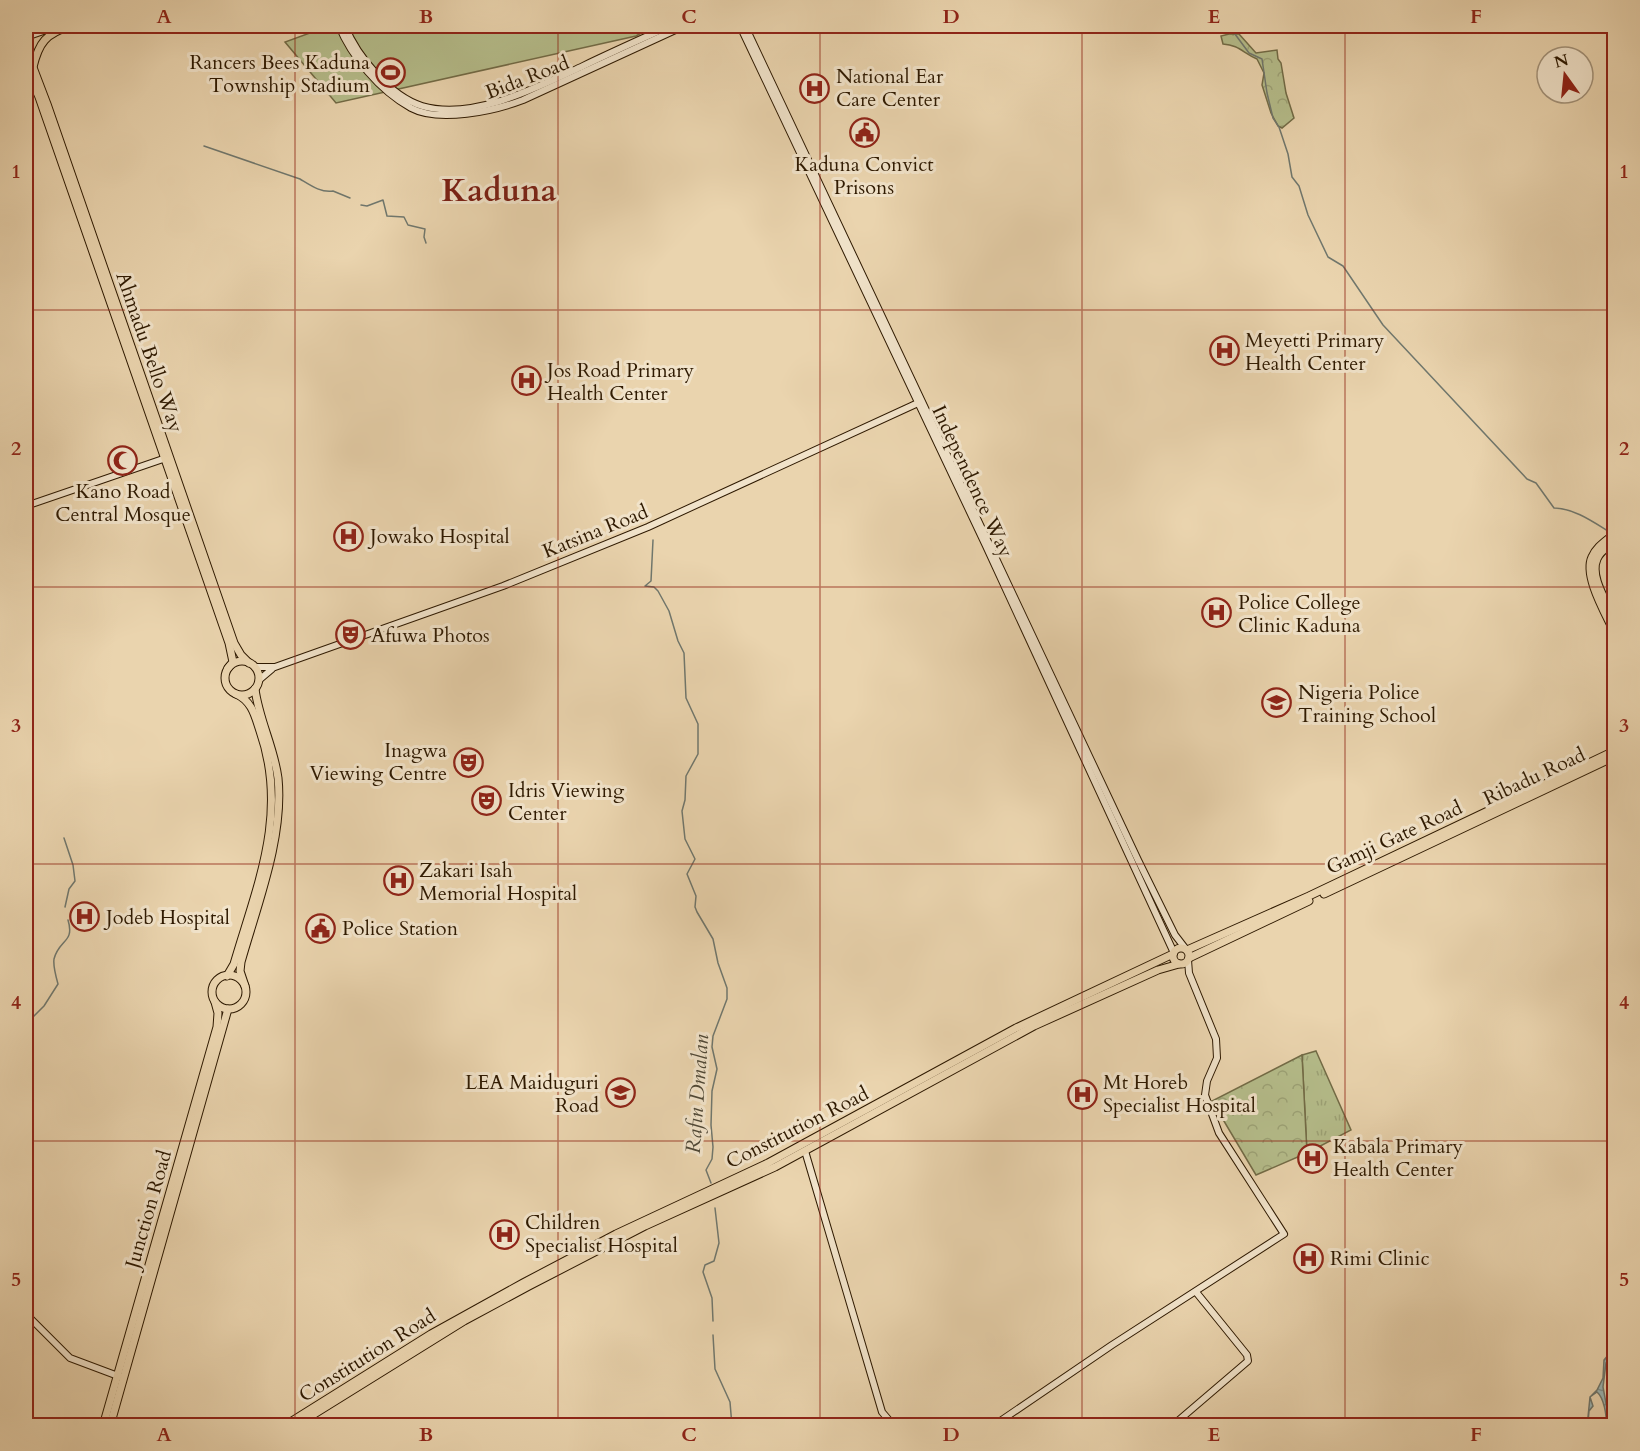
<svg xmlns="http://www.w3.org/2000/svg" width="1640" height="1451" font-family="Cardo,serif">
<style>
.grass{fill:url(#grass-tufts);stroke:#726b46;stroke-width:1.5}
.forest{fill:url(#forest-crowns);stroke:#726b46;stroke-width:1.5}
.garden{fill:#b5bd8b;stroke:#726b46;stroke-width:1.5}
.water{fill:url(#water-waves);stroke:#70776d;stroke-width:1.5}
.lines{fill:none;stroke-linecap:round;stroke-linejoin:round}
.stream{stroke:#70776d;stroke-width:1.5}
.secondary-casing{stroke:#2e1900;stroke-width:8}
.primary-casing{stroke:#2e1900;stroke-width:9}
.secondary{stroke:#f1e3ca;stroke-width:6}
.primary{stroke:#ead4ae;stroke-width:7}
.grid{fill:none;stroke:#8f2418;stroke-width:1.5;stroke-opacity:0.55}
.labels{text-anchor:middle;stroke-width:6;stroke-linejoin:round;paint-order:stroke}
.poi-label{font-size:20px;fill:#2e1900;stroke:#f1e3ca;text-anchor:start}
.street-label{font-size:20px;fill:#2e1900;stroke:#f1e3ca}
.water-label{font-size:21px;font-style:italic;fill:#4f4836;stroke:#f1e3ca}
.town-label{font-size:32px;font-weight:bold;fill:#7a1f14;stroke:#f1e3ca}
.neatline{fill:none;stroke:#8f2418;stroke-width:2}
.grid-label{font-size:20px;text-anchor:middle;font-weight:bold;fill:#8f2418}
</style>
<defs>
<pattern id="grass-tufts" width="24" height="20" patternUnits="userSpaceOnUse" patternTransform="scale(1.5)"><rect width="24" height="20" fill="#b5bd8b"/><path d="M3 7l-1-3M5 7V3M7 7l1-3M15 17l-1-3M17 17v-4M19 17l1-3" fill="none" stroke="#9ca276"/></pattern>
<pattern id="forest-crowns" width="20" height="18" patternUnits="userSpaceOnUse" patternTransform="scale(1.5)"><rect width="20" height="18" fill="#b5bd8b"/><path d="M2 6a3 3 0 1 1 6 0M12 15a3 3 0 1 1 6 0" fill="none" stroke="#9ca276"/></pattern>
<pattern id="water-waves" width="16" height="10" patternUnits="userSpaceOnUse" patternTransform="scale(1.5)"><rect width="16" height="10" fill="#9cb6b5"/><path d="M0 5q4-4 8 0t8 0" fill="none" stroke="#809391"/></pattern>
</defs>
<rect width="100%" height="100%" fill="#ead4ae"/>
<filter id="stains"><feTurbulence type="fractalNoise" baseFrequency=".00333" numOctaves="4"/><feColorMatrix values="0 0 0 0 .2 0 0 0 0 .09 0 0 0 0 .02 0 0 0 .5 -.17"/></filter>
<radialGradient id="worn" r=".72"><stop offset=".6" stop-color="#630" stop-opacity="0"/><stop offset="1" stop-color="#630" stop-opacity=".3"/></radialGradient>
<polygon class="grass" points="1316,1051 1351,1130 1307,1153 1302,1055"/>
<g class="forest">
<path d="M1229 34H1239L1256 53 1277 50 1278 59 1281 63 1286 93 1294 118 1282 128 1278 126 1271 113 1262 85 1264 73 1257 59C1243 53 1239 45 1223 44L1221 36Z"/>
<polygon points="1302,1055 1307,1153 1256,1175 1212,1101"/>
</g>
<polygon class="garden" points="329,26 654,26 636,36 336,103 285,42"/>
<path class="water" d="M1614 1348 1606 1363 1603 1387 1610 1425H1606C1607 1416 1604 1398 1597 1392L1590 1397 1593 1406 1589 1411 1588 1422 1585 1425 1588 1417 1590 1397 1597 1390 1603 1378 1604 1360Z"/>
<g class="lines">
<g class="stream">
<path d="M1229 26 1249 53 1262 59 1267 93 1273 118 1279 127 1288 154 1292 177 1299 186 1308 215 1328 257 1343 266 1383 325 1527 479 1536 483 1554 508C1573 508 1592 521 1608 531"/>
<path d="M204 146 300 179C310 185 321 193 333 191L350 198"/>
<polyline points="361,205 367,206 383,200 387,216 404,217 408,225 425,229 424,237 426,243"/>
<polyline points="653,540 651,581 645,586 654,587 658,591 669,611 678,641 684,653 686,698 698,724 698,754 686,776 685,800 682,811 685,839 695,859 687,874 696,896 695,907 697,912 713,939 718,963 727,988 727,999 713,1036 712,1047 717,1069 712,1091 711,1125 713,1147 712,1159 706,1170 711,1183"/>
<polyline points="64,838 73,865 75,881 69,889 65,907"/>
<path d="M26 1024 44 1006 58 984C56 977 53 966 54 959 59 939 75 943 68 920"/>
<polyline points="713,1321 712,1298 703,1272 705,1265 714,1261 719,1243 715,1208"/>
<polyline points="713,1335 715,1369 730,1402 732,1426"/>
</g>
<defs>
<g id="secondary">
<path d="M339 26C346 43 356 58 368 72 380 86 395 99 411 108 439 123 494 111 523 100L684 26"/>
<path d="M345 26C357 56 390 96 422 106 473 121 538 87 583 66 612 52 641 39 670 26"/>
<polyline points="740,26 986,546 1174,953"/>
<polyline points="745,26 1138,860 1175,935 1185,948"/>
<polyline points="26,31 39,26"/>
<polyline points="26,37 58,26"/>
<polyline points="26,506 163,459"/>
<polyline points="255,667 275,667 503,586 648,527 918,403"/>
<polyline points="259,680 272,669"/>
<polyline points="805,1151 882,1412 894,1426"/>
<polyline points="26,1314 70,1358 118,1376"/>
<polyline points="993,1426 1112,1345 1284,1234 1219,1133 1205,1095 1207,1081 1217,1058 1216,1039 1189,973 1188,960"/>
<polyline points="1172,1426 1248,1361 1247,1355 1196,1292"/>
</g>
<g id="primary">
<polyline points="26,49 47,104 234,643 241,655 249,663"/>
<polyline points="26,67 39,97 229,643 233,662 228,668"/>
<path d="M33 67C39 42 46 34 70 26"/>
<path d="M1614 534C1606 541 1596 547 1592 557 1583 576 1606 614 1614 632"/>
<path d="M1614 542C1608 547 1600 551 1597 559 1589 577 1608 603 1614 619"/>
<circle cx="242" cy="678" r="17"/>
<polyline points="1324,894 1614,757"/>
<circle cx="1181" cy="956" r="8"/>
<polyline points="1187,950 1309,896 1614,751"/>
<polyline points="1189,958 1309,901"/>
<circle cx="229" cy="992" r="17"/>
<path d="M227 976 234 964C257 885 289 814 260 731 255 716 252 701 236 694"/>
<path d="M245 986 240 971 241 962C257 905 284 838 278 778 274 747 259 720 255 689"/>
<polyline points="103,1426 217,1027 218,1013 215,1002"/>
<polyline points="110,1426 228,1009"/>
<polyline points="284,1426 431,1334 523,1283 616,1234 768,1163 1016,1028 1173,954"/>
<polyline points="295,1426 464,1321 529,1286 645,1226 775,1167 1034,1026 1158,970 1179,964"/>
</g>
</defs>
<use href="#secondary" class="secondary-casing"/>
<use href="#primary" class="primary-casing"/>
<use href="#secondary" class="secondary"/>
<use href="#primary" class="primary"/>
</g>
<path class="grid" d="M295 26V1426M558 26V1426M820 26V1426M1082 26V1426M1345 26V1426M26 310H1614M26 587H1614M26 864H1614M26 1141H1614"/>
<defs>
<symbol id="stadium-ring" viewBox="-11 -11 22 22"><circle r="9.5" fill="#f1e3ca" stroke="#8f2418" stroke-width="1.5"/><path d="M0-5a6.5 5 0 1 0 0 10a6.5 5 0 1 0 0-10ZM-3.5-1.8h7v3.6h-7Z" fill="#8f2418"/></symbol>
<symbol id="hospital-ring" viewBox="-11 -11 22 22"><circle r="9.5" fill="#f1e3ca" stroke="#8f2418" stroke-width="1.5"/><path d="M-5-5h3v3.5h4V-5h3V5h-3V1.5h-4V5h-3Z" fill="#8f2418"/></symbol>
<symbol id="civic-ring" viewBox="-11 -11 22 22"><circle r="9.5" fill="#f1e3ca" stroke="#8f2418" stroke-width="1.5"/><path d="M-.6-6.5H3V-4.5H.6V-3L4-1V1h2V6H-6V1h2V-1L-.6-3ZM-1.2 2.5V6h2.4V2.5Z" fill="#8f2418"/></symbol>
<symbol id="mosque-ring" viewBox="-11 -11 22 22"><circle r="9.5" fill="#f1e3ca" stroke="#8f2418" stroke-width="1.5"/><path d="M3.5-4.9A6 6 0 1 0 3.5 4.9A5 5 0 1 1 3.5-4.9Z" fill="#8f2418"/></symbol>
<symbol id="theatre-ring" viewBox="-11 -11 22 22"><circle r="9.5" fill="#f1e3ca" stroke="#8f2418" stroke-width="1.5"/><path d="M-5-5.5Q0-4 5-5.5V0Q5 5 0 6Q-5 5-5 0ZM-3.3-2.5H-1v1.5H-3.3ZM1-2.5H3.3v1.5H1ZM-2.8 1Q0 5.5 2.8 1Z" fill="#8f2418"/></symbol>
<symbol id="university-ring" viewBox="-11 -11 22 22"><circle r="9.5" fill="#f1e3ca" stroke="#8f2418" stroke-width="1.5"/><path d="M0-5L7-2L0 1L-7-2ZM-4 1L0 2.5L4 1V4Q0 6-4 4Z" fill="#8f2418"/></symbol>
<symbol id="school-ring" viewBox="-11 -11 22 22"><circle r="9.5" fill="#f1e3ca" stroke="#8f2418" stroke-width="1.5"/><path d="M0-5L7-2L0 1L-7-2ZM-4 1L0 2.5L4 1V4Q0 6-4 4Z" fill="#8f2418"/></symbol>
</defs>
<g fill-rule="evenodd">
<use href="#stadium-ring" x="374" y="56" width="33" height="33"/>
<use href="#hospital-ring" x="798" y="72" width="33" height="33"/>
<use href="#civic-ring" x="848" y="116" width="33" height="33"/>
<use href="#hospital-ring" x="1208" y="334" width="33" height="33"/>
<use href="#hospital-ring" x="510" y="364" width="33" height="33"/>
<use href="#mosque-ring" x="106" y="444" width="33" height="33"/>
<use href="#hospital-ring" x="332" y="520" width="33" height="33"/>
<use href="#hospital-ring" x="1200" y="596" width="33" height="33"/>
<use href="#theatre-ring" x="334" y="618" width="33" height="33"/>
<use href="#university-ring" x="1260" y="686" width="33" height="33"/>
<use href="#theatre-ring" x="452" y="746" width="33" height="33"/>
<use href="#theatre-ring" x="470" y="784" width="33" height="33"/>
<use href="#hospital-ring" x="382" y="864" width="33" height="33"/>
<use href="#hospital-ring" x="68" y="900" width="33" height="33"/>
<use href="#civic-ring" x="304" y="912" width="33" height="33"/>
<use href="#school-ring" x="604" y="1076" width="33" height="33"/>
<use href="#hospital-ring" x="1066" y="1078" width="33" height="33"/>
<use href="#hospital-ring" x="1296" y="1142" width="33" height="33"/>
<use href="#hospital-ring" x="488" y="1218" width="33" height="33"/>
<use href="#hospital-ring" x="1292" y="1242" width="33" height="33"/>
</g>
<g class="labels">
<g class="poi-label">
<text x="370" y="69" text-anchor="end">Rancers Bees Kaduna<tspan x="370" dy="23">Township Stadium</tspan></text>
<text x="836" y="83">National Ear<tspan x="836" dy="23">Care Center</tspan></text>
<text x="864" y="171" text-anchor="middle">Kaduna Convict<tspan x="864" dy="23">Prisons</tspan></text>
<text x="1245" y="347">Meyetti Primary<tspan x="1245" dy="23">Health Center</tspan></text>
<text x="547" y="377">Jos Road Primary<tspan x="547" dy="23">Health Center</tspan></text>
<text x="123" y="498" text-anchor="middle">Kano Road<tspan x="123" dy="23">Central Mosque</tspan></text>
<text x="370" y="543">Jowako Hospital</text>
<text x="1238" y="609">Police College<tspan x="1238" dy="23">Clinic Kaduna</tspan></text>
<text x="371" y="642">Afuwa Photos</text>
<text x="1298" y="699">Nigeria Police<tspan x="1298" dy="23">Training School</tspan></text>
<text x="447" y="757" text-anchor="end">Inagwa<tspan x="447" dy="23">Viewing Centre</tspan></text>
<text x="508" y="797">Idris Viewing<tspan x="508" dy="23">Center</tspan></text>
<text x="419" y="877">Zakari Isah<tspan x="419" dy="23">Memorial Hospital</tspan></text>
<text x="106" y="924">Jodeb Hospital</text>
<text x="342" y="935">Police Station</text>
<text x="599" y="1089" text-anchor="end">LEA Maiduguri<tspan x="599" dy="23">Road</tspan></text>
<text x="1103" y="1089">Mt Horeb<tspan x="1103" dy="23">Specialist Hospital</tspan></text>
<text x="1333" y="1153">Kabala Primary<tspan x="1333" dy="23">Health Center</tspan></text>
<text x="525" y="1229">Children<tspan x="525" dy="23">Specialist Hospital</tspan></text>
<text x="1330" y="1265">Rimi Clinic</text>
</g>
<g class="street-label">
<text transform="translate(527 77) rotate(-21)" y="7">Bida Road</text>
<text transform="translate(150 352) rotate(71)" y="7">Ahmadu Bello Way</text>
<text transform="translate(973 481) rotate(65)" y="7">Independence Way</text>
<text transform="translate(595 531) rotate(-22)" y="7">Katsina Road</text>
<text transform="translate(1534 776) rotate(-25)" y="7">Ribadu Road</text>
<text transform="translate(1394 837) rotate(-25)" y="7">Gamji Gate Road</text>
<text transform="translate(797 1127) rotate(-27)" y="7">Constitution Road</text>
<text transform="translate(148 1209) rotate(-74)" y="7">Junction Road</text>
<text transform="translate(367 1355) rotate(-32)" y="7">Constitution Road</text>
</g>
<g class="water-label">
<text transform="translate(697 1094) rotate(-86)" y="7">Rafin Dmalan</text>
</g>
<g class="town-label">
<text x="499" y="201">Kaduna</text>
</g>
</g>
<rect width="1640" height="1451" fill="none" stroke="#ead4ae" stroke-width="66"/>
<g transform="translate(1565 75) rotate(345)"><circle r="28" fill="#f1e3ca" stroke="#a39279" stroke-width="1.5"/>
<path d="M0-4.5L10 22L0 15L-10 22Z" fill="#8f2418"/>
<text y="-9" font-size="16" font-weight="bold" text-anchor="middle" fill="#2e1900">N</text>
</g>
<rect x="33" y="33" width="1574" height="1385" class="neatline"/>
<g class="grid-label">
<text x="164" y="23">A</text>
<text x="426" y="23">B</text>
<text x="689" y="23">C</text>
<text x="951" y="23">D</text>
<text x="1214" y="23">E</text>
<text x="1476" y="23">F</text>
<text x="16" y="178">1</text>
<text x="1624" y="178">1</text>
<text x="16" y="455">2</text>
<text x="1624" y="455">2</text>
<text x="16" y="732">3</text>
<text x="1624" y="732">3</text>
<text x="16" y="1009">4</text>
<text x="1624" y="1009">4</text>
<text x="16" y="1286">5</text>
<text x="1624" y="1286">5</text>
<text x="164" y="1441">A</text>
<text x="426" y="1441">B</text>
<text x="689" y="1441">C</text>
<text x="951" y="1441">D</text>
<text x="1214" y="1441">E</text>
<text x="1476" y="1441">F</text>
</g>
<rect width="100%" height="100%" filter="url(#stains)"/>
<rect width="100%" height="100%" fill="url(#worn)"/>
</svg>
